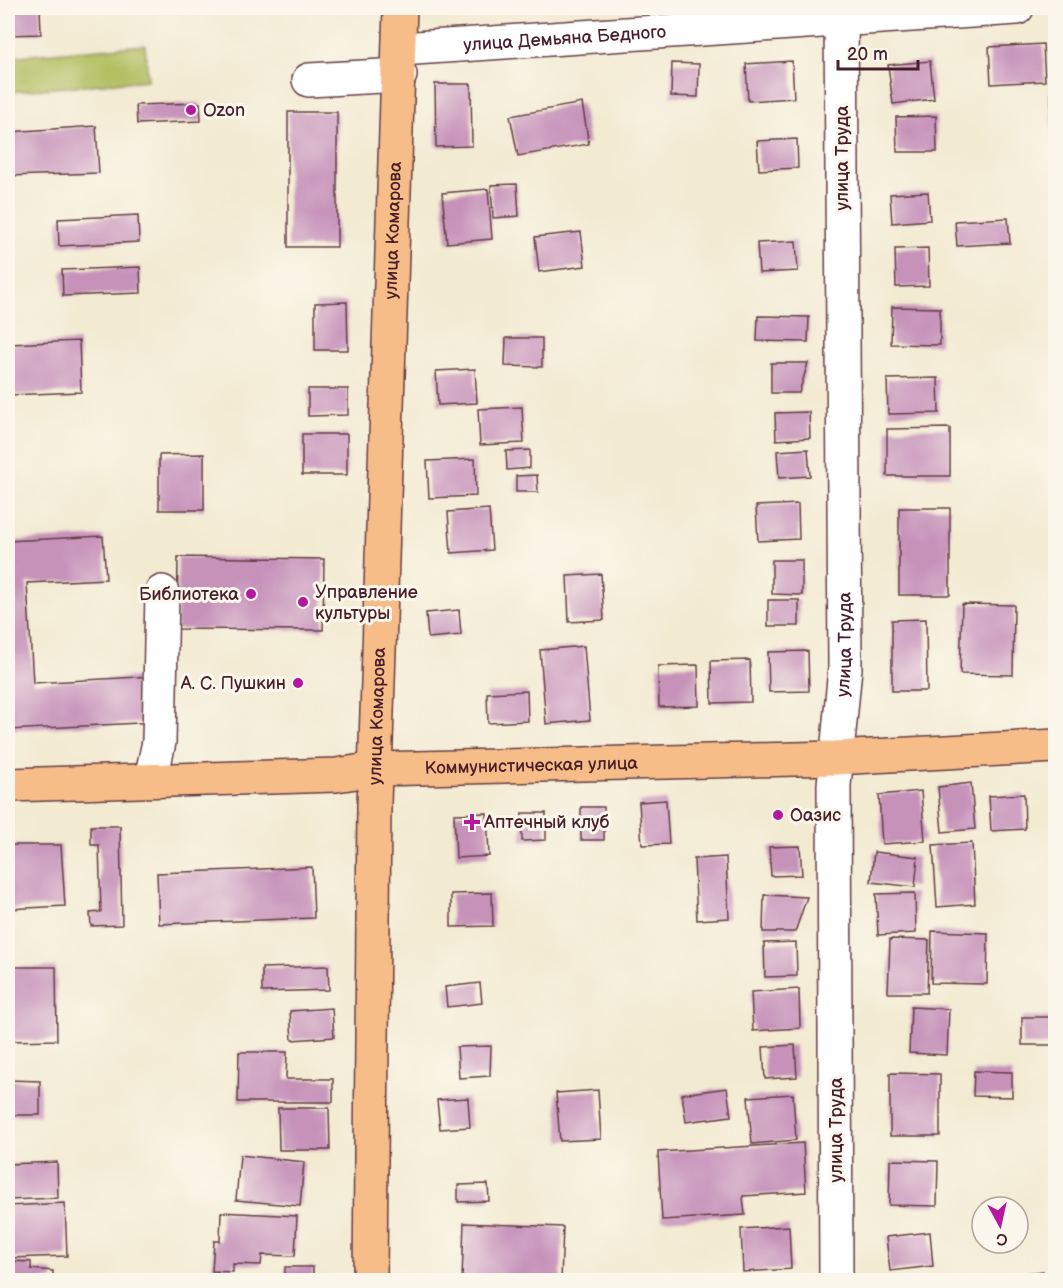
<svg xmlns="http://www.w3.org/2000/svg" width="1063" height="1288" font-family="'Balsamiq Sans',sans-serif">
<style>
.green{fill:#b2bf62;stroke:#7e6f46;stroke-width:1.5}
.building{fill:#c692ba}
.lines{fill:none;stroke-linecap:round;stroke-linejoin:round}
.minor-casing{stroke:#633d44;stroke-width:36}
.major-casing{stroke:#633d44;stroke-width:36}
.minor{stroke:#fff;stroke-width:33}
.major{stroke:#f7bd88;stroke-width:33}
.poi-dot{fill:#b5179e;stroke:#fbf7ec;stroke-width:2}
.labels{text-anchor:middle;stroke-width:6;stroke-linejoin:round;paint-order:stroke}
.street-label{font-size:18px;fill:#4a1f2b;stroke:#fbf7ec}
.poi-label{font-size:18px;fill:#4a1f2b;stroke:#fbf7ec;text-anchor:start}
</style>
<rect width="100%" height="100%" fill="#fbf7ec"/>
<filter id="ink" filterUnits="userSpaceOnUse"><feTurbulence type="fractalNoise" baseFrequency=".0167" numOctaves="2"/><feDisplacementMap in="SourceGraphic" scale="12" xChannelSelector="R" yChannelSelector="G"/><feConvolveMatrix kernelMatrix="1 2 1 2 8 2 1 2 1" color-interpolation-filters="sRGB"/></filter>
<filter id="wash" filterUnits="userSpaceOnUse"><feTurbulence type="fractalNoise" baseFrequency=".008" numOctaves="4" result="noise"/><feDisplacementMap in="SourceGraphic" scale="24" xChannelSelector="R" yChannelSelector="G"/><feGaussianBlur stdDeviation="1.35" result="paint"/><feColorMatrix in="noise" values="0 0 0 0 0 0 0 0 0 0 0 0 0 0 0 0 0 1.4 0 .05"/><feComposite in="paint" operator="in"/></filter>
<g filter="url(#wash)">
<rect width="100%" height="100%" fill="#f3ead2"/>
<polygon class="green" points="145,45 148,80 8,92 8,57"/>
<g id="blocks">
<g class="building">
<polygon points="8,8 40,8 41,34 8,35"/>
<polygon points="1043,44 1045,81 991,84 989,47"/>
<polygon points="792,61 794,98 748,101 746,64"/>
<polygon points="930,61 934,99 893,104 888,65"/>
<polygon points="672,63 699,64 698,97 671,96"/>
<polygon points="435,84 471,84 472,146 436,147"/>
<polygon points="1051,89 1056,89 1056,138 1052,138"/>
<polygon points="200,103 201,121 137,124 136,105"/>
<polygon points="582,103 589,144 518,156 510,116"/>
<rect x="288" y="112" width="49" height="135"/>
<polygon points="936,116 937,152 897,152 896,117"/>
<polygon points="96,126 99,173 8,176 8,132"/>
<polygon points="797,139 798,168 759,170 757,141"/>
<polygon points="517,184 519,216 493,218 491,185"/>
<polygon points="488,189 492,239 447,243 442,193"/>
<polygon points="928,192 930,220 892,223 890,194"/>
<polygon points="138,215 139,242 59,246 58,219"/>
<polygon points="1008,218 1010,243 957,246 955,221"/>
<polygon points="581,232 585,266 539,272 535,237"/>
<polygon points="796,241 798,271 759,273 757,243"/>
<polygon points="928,248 929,286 896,287 895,249"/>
<polygon points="140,267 141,293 63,296 62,270"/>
<polygon points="347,302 348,350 315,350 315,303"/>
<polygon points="892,307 940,308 940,345 891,344"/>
<polygon points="758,316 809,317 808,342 757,341"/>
<polygon points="506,338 542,338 542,367 505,366"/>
<polygon points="79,341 81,392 8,395 8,344"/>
<polygon points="771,363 808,363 799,393 771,393"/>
<polygon points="475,369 477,403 438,405 436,371"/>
<polygon points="938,378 939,413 888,414 887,379"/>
<polygon points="308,389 348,389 348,415 308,416"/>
<polygon points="522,407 524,443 480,445 478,409"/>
<polygon points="809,412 810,438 776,440 775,413"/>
<polygon points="950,428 950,476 887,476 887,429"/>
<rect x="302" y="434" width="45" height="41"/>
<polygon points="808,449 810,476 779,478 777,451"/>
<polygon points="530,450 530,468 507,470 506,451"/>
<polygon points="204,454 204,510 159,510 159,455"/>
<polygon points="475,459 476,496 429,498 427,461"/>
<polygon points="537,475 538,492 516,492 516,476"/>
<polygon points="798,504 799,539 758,541 756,506"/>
<rect x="899" y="508" width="51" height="87"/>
<polygon points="489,509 492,550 451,553 448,512"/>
<polygon points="103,536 106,579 27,583 33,683 155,676 157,722 8,730 8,541"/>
<polygon points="178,557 324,559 323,630 177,629"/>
<polygon points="772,560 802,560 802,595 772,594"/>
<polygon points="601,574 604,620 569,622 567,576"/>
<rect x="768" y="600" width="31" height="26"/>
<polygon points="962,604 1014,605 1013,675 960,674"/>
<polygon points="459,610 461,635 428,638 426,613"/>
<polygon points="926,619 927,691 892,691 892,620"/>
<rect x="1053" y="628" width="3" height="52"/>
<polygon points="584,646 590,720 546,724 540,650"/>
<polygon points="808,651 809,691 769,692 768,652"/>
<polygon points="750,660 751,702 712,703 711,661"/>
<polygon points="698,665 699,706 659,707 658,666"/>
<polygon points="527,691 528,721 488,723 487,693"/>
<polygon points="971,783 975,829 942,832 938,787"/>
<polygon points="921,791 925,841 882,844 879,795"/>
<polygon points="1024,794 1025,829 991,831 989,796"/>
<polygon points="666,800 669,844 642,845 639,802"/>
<rect x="581" y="807" width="23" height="33"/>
<polygon points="487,813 489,856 456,858 454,814"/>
<polygon points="522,813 546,813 546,840 522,841"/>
<polygon points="91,826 120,826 122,925 91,926 90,913 101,912 99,845 91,845"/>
<polygon points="972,843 975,904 937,907 933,845"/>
<polygon points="8,845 61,845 65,906 8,909"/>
<polygon points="800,846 802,875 771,876 769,847"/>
<polygon points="874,852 918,857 915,887 871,882"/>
<polygon points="726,857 729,918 697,920 694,859"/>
<polygon points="312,867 314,918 159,924 157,873"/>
<polygon points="492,893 493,926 451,927 451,894"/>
<polygon points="915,893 916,933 878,935 876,894"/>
<polygon points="764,895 807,897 795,932 763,932"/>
<polygon points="932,931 988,933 987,984 931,983"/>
<polygon points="890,939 929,940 927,993 888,993"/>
<polygon points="796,942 797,976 765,977 764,943"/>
<polygon points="328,966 329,990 262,992 262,968"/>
<polygon points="8,967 56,967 57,1040 8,1041"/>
<polygon points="480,983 482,1003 447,1007 445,987"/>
<polygon points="799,989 800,1028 753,1031 751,992"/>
<polygon points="911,1007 949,1009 947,1055 909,1053"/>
<polygon points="332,1008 334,1037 292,1040 290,1011"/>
<rect x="1022" y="1017" width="34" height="28"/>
<polygon points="795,1045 797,1077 765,1079 763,1047"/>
<polygon points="491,1046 490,1076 459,1078 457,1047"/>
<polygon points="239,1052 287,1052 286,1079 333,1079 333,1102 238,1102"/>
<polygon points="974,1071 1012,1072 1012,1097 973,1096"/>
<polygon points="890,1073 940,1074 940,1136 890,1136"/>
<polygon points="8,1080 40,1081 40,1115 8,1115"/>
<polygon points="727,1088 731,1116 686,1122 682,1094"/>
<polygon points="598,1090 601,1139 560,1141 556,1093"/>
<polygon points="793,1094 796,1140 752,1144 748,1097"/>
<polygon points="468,1098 470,1127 440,1129 437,1100"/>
<polygon points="278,1108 329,1108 330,1150 279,1150"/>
<polygon points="803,1143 806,1192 743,1196 745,1215 662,1220 658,1152"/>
<polygon points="240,1155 304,1162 300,1206 236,1200"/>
<polygon points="890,1160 938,1161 937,1206 889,1205"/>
<polygon points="57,1162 58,1198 8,1200 8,1164"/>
<polygon points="488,1184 489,1201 458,1202 458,1185"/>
<polygon points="65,1203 67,1256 8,1258 8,1206"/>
<polygon points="221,1212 297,1216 295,1256 262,1255 261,1265 233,1264 233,1272 212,1271 214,1241 220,1241"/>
<polygon points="464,1223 563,1227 561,1280 462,1280"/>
<polygon points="789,1226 791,1269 743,1272 741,1229"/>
<polygon points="930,1232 933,1266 890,1271 886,1237"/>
<polygon points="8,1261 31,1262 31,1269 53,1271 53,1280 8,1280"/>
<rect x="285" y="1267" width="28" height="13"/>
<polygon points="1043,1271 1043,1280 971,1280 971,1279"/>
</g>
</g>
</g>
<g filter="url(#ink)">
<use href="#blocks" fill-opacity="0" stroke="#633d44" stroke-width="1.5"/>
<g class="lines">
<defs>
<g id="minor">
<path id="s1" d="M400 49 1017 8"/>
<polyline points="309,80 400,75"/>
<polyline points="151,779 159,742 162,592"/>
<path id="s2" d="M836 1280 834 785 845 668 841 8"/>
</g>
<g id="major">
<path id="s3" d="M8 785 336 775 376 769 835 758 1056 746"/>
<path id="s4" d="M370 1280 374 804 400 8"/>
</g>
</defs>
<use href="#minor" class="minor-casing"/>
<use href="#major" class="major-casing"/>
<use href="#minor" class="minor"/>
<use href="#major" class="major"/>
</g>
</g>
<g class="poi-dot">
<circle cx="191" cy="110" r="6"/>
<circle cx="251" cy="594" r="6"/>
<circle cx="303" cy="602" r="6"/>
<circle cx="298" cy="683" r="6"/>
<circle cx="778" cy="815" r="6"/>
<path d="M469 813h6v6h6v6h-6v6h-6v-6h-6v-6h6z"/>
</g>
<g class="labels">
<g class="street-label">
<text dy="6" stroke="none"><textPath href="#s1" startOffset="165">улица Демьяна Бедного</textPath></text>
<text transform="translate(842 158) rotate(-90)" y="6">улица Труда</text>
<text dy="6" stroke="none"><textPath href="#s4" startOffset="1050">улица Комарова</textPath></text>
<text dy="6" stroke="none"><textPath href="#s2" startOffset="636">улица Труда</textPath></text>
<text dy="6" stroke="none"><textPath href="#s4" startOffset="564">улица Комарова</textPath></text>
<text dy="6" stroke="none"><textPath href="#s3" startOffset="524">Коммунистическая улица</textPath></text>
<text transform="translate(836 1130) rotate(-90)" y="6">улица Труда</text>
</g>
<g class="poi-label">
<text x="203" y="116">Ozon</text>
<text x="315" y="598">Управление<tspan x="315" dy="21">культуры</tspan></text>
<text x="239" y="600" text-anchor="end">Библиотека</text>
<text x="286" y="689" text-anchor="end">А. С. Пушкин</text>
<text x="790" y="821">Оазис</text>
<text x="484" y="828">Аптечный клуб</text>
</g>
</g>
<rect width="1063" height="1288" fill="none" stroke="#fbf7ec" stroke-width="30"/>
<g transform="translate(1000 1225) rotate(172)"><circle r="28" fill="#fbf7ec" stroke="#b4a19f" stroke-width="1.5"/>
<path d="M0-4.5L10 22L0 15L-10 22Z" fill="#b5179e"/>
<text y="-9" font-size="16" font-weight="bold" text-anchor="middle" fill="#4a1f2b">С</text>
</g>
<path d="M838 60v9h80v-9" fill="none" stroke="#4a1f2b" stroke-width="3"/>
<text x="847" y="60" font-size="18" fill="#4a1f2b" stroke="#fbf7ec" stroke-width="4.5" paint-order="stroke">20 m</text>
</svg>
